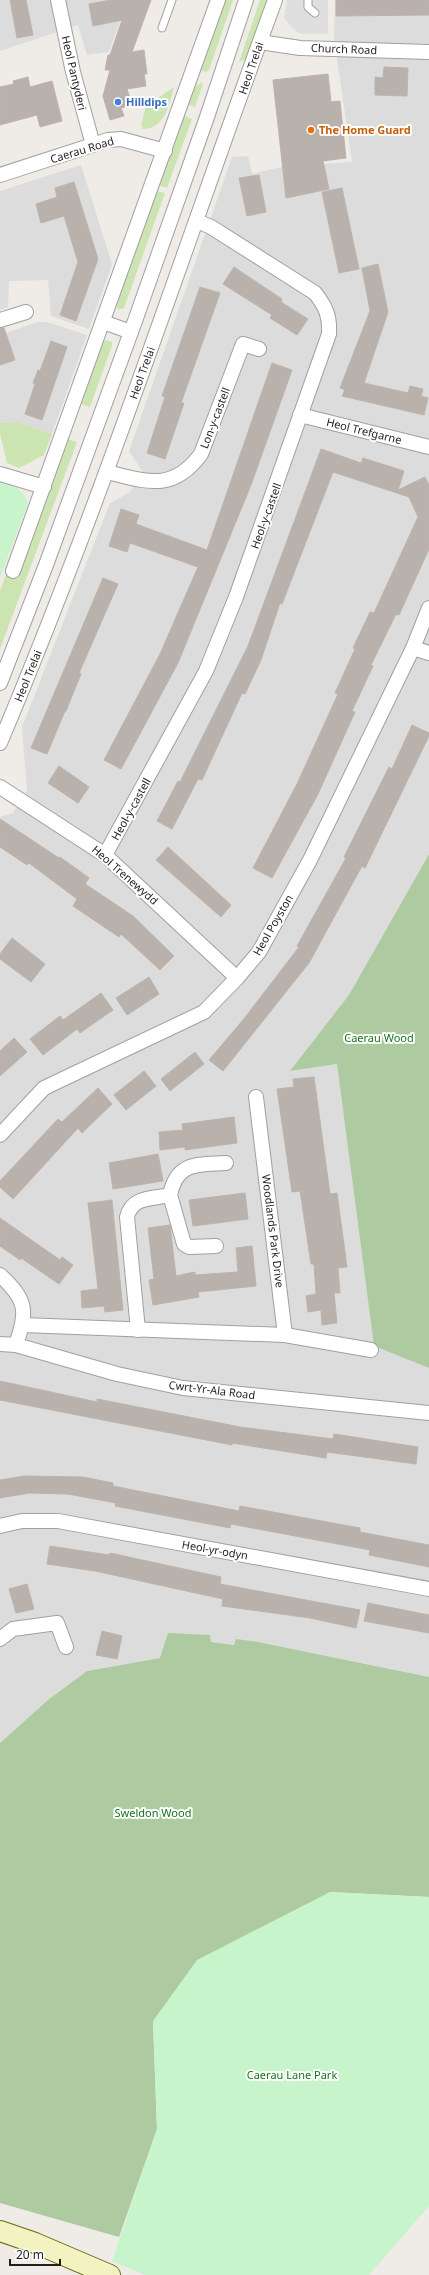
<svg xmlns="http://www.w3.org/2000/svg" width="429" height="2275" font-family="'Noto Sans',sans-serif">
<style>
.residential{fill:#dddcdc}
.grass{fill:#cce4b2}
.forest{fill:#adcaa0}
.park{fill:#c8f4cb}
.parking{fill:#dfdfdf}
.building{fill:#b8b1ac;stroke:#bfb3aa}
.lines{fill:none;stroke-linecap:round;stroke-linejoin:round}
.lane-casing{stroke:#a0a0a0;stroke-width:9}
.street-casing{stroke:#a0a0a0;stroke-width:16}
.secondary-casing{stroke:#656c10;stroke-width:22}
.lane{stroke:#fff;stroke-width:7}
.street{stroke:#fff;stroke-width:14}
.secondary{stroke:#f2f3c0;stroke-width:20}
.shop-dot{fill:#3f7fe0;stroke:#fff;stroke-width:1.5}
.food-dot{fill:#e8710a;stroke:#fff;stroke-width:1.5}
.labels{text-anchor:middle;stroke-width:4;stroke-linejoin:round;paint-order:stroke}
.street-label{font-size:11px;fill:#1f1f1f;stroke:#fff}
.shop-label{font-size:11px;font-weight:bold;fill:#366cbe;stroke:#fff;text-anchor:start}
.food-label{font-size:11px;font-weight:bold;fill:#c56008;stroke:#fff;text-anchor:start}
.park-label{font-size:11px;fill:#17741c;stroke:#fff}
</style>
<rect width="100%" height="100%" fill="#efece7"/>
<g class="residential">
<polygon points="0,0 128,0 109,52 87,55 78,25 0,51"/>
<polygon points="335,0 429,0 429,854 349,995 291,1071 337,1064 374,1346 429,1368 429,1677 258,1642 234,1645 211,1642 210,1635 160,1658 87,1671 49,1699 0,1743 0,817 13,813 27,791 22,727 110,503 130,492 142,471 129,451 232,157 248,156 252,174 281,167 352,162 334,38"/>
<polygon points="81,165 112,264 89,329 51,316 48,280 9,281 8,307 0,310 0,191"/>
<polygon points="37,322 47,322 87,335 52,434 18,422 0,423 0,335"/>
</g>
<g class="grass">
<polygon points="226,0 233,0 209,70 206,72 201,71"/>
<polygon points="260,0 267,0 268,3 248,58 239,62"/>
<polygon points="202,82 203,84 195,107 187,104 193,88"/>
<path d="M174 87C169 104 165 129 143 129L141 125 146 106Z"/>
<polygon points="183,115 192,119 167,188 158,185"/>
<polygon points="157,191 165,193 124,308 118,310 116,303"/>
<polygon points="106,340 112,342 112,346 90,407 81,404 102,344"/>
<polygon points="18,422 52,434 44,455 19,468 7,463 0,434 0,423"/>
<polygon points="68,439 77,442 0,649 0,590 6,575 17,579"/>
</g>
<g class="forest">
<polygon points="429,854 429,1368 374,1346 337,1064 290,1071 349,995"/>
<polygon points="168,1633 210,1635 211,1642 234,1645 236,1639 258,1642 429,1677 429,1897 330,1892 153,2022 157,2129 119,2237 0,2203 0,1743 49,1699 87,1671 160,1658"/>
</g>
<g class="park">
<path d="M0 481C14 485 22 489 28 503L0 578Z"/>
<polygon points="330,1892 429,1897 429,2206 369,2275 145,2275 112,2261 157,2129 153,2021 197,1960"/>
</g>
<polygon class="parking" points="287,0 328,0 328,34 302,34 294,30 284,18"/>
<g class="building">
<polygon points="10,0 26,0 33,35 17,38"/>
<polygon points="111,0 151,0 132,52 144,50 147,74 144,74 146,86 127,89 132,105 121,108 124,116 110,120 103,96 110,70 105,70 108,55 110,55 122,20 93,26 89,4"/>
<polygon points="336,0 429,0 429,15 336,16"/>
<polygon points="384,67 408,68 407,96 375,95 375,77 383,78"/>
<polygon points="328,74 331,102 340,101 346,158 323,161 329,189 286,198 273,80"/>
<polygon points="28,77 30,87 52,81 62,121 40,127 37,115 0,125 0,87 14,84 13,81"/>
<polygon points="259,175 266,212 247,216 239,178"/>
<polygon points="74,182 98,259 76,321 60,315 78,262 64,216 41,223 36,204 57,197 55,188"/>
<polygon points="342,188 359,269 339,273 322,192"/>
<polygon points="378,264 388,312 364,383 408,393 410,386 423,389 421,396 428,398 424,415 342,396 345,390 340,388 370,311 362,268"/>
<polygon points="234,267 282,299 281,302 308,319 297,335 270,318 272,315 223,284"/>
<polygon points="200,287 220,293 181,403 184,403 165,459 147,453 165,397 162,396"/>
<polygon points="0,328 4,328 15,360 0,365"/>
<polygon points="51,341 67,347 42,420 25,414 35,384 33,383 38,370 40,371"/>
<polygon points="272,363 292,370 251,485 178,663 121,769 104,760 160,654 198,567 130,543 127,552 109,546 121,509 139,515 136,524 207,550"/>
<polygon points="321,449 361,463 363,458 404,471 398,490 425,477 429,485 429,549 399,615 396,614 371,665 373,666 352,711 355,712 318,794 272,878 253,868 297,784 338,694 335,693 355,649 353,648 370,612 374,613 418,517 409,497 333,472 282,604 280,603 261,660 245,694 242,693 202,780 198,779 172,829 157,821 178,781 180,782 248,646"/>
<polygon points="103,578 118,584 79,673 81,674 66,711 65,711 47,754 31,748"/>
<polygon points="412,725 429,733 429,736 365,868 362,866 309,963 223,1071 209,1060 243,1020 299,947 297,946 346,858 344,857 389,767 392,769"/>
<polygon points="59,766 89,787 78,803 48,783"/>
<polygon points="0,819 59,858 60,857 89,878 85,884 133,916 174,956 160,970 121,934 119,937 73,906 77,899 29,863 27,865 0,847"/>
<polygon points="168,847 231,905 221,917 156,860"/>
<polygon points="12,938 45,964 31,982 0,959 0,954"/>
<polygon points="149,977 159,994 127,1015 116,998"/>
<polygon points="101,993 113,1010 80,1033 77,1029 43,1055 30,1039 60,1016 63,1020"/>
<polygon points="14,1038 27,1052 0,1076 0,1051"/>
<polygon points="195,1052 204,1064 170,1091 161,1079"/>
<polygon points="144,1071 156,1086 126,1110 114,1095"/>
<polygon points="314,1077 330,1194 337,1193 347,1267 338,1268 340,1293 334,1293 337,1323 322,1325 321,1310 308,1312 306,1296 316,1294 314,1264 311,1264 300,1191 292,1192 277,1089 294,1087 293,1079"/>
<polygon points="98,1088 112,1104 82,1133 78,1128 13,1199 0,1187 0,1181 58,1119 62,1122"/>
<polygon points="234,1117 237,1143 185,1150 185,1147 160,1150 159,1132 183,1130 182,1124"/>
<polygon points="158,1154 163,1181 113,1189 109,1163"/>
<polygon points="245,1193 248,1219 193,1226 189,1200"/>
<polygon points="112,1200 123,1310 105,1312 104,1306 82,1308 81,1291 98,1289 88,1203"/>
<polygon points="0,1218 60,1260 62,1257 73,1265 59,1284 21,1258 20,1260 0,1246"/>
<polygon points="170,1225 176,1276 195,1272 195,1275 238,1272 236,1248 252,1246 256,1286 198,1292 199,1297 153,1305 149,1280 154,1279 148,1228"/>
<polygon points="0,1381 97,1402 97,1399 240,1427 333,1439 334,1434 418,1447 416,1464 327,1452 326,1458 232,1443 232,1445 0,1400"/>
<polygon points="24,1476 83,1477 113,1483 113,1486 239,1511 240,1506 360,1528 360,1532 429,1545 429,1567 369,1555 370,1550 231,1524 230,1528 115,1506 116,1503 68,1494 29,1493 0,1498 0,1480"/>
<polygon points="50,1546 109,1555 110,1553 221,1577 220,1584 360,1610 356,1628 310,1618 222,1606 223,1599 95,1571 47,1564"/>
<polygon points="27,1584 34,1609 16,1613 9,1589"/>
<polygon points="368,1603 429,1615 429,1633 364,1621"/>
<polygon points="102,1631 122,1636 117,1659 96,1655"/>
</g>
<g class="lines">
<defs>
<g id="lane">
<polyline points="308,0 308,7 315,13"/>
<polyline points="162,28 172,0"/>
</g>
<g id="street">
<polyline points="58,0 73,72 93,145"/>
<polyline points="260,42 300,48 429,52"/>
<polyline points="0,175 108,140 121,139 165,151"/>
<polyline points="0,320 26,312"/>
<polyline points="103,322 131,332"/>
<polyline points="300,415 429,447"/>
<path d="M107 472C147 482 173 492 201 454L243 344 259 349"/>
<polyline points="0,474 44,487"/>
<polyline points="13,571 218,0"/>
<polyline points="413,648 429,653"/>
<polyline points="0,683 46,565 135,321 207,117 246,0"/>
<path d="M0 743C103 499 184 248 275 0"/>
<polyline points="0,787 105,855 237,978"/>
<path d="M105 855 206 671 236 597 329 334C330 316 326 307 315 293L211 227 197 221"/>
<polyline points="256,1097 285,1335"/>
<polyline points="0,1135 44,1088 204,1012 237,978 259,952 310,860 413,648 429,608"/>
<path d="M170 1195C177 1161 198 1165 226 1163"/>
<path d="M0 1275C28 1301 27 1311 16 1345"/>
<polyline points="23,1325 285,1335 371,1350"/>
<path d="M138 1330 127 1217C132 1196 153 1199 170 1195L184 1244 189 1247 216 1246"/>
<polyline points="0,1344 16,1345 117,1374 183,1388 429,1413"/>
<polyline points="0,1526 22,1521 58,1521 429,1589"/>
<polyline points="0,1639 13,1629 57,1623 66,1647"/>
</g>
<polyline id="secondary" points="0,2231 35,2243 110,2275"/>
</defs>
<use href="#lane" class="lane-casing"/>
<use href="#street" class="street-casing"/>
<use href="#secondary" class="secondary-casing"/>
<use href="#lane" class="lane"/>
<use href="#street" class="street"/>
<use href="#secondary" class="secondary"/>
</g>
<circle class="shop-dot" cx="118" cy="102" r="4"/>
<circle class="food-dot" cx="311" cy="130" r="4"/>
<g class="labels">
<g class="street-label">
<text transform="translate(344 49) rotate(2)" y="4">Church Road</text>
<text transform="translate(251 68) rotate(-71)" y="4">Heol Trelai</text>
<text transform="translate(74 73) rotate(77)" y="4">Heol Pantyderi</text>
<text transform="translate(82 150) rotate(-17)" y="4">Caerau Road</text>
<text transform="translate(142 373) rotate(-70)" y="4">Heol Trelai</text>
<text transform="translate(215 418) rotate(-69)" y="4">Lon-y-castell</text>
<text transform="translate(364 431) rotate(14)" y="4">Heol Trefgarne</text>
<text transform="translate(266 516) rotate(-70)" y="4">Heol-y-castell</text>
<text transform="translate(28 676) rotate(-68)" y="4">Heol Trelai</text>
<text transform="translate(131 809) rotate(-61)" y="4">Heol-y-castell</text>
<text transform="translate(125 875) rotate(41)" y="4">Heol Trenewydd</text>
<text transform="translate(273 925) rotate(-60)" y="4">Heol Poyston</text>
<text transform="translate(273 1231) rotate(83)" y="4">Woodlands Park Drive</text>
<text transform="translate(212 1390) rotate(7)" y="4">Cwrt-Yr-Ala Road</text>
<text transform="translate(215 1550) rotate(10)" y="4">Heol-yr-odyn</text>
</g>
<g class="shop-label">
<text x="126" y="106">Hilldips</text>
</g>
<g class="food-label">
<text x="319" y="134">The Home Guard</text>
</g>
<g class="park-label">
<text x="379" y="1042">Caerau Wood</text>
<text x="153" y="1817">Sweldon Wood</text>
<text x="292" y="2079">Caerau Lane Park</text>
</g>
</g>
<path d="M10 2259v6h50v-6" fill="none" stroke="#1f1f1f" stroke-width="2"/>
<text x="16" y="2259" font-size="12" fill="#1f1f1f" stroke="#ffffff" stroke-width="3" paint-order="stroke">20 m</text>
</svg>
